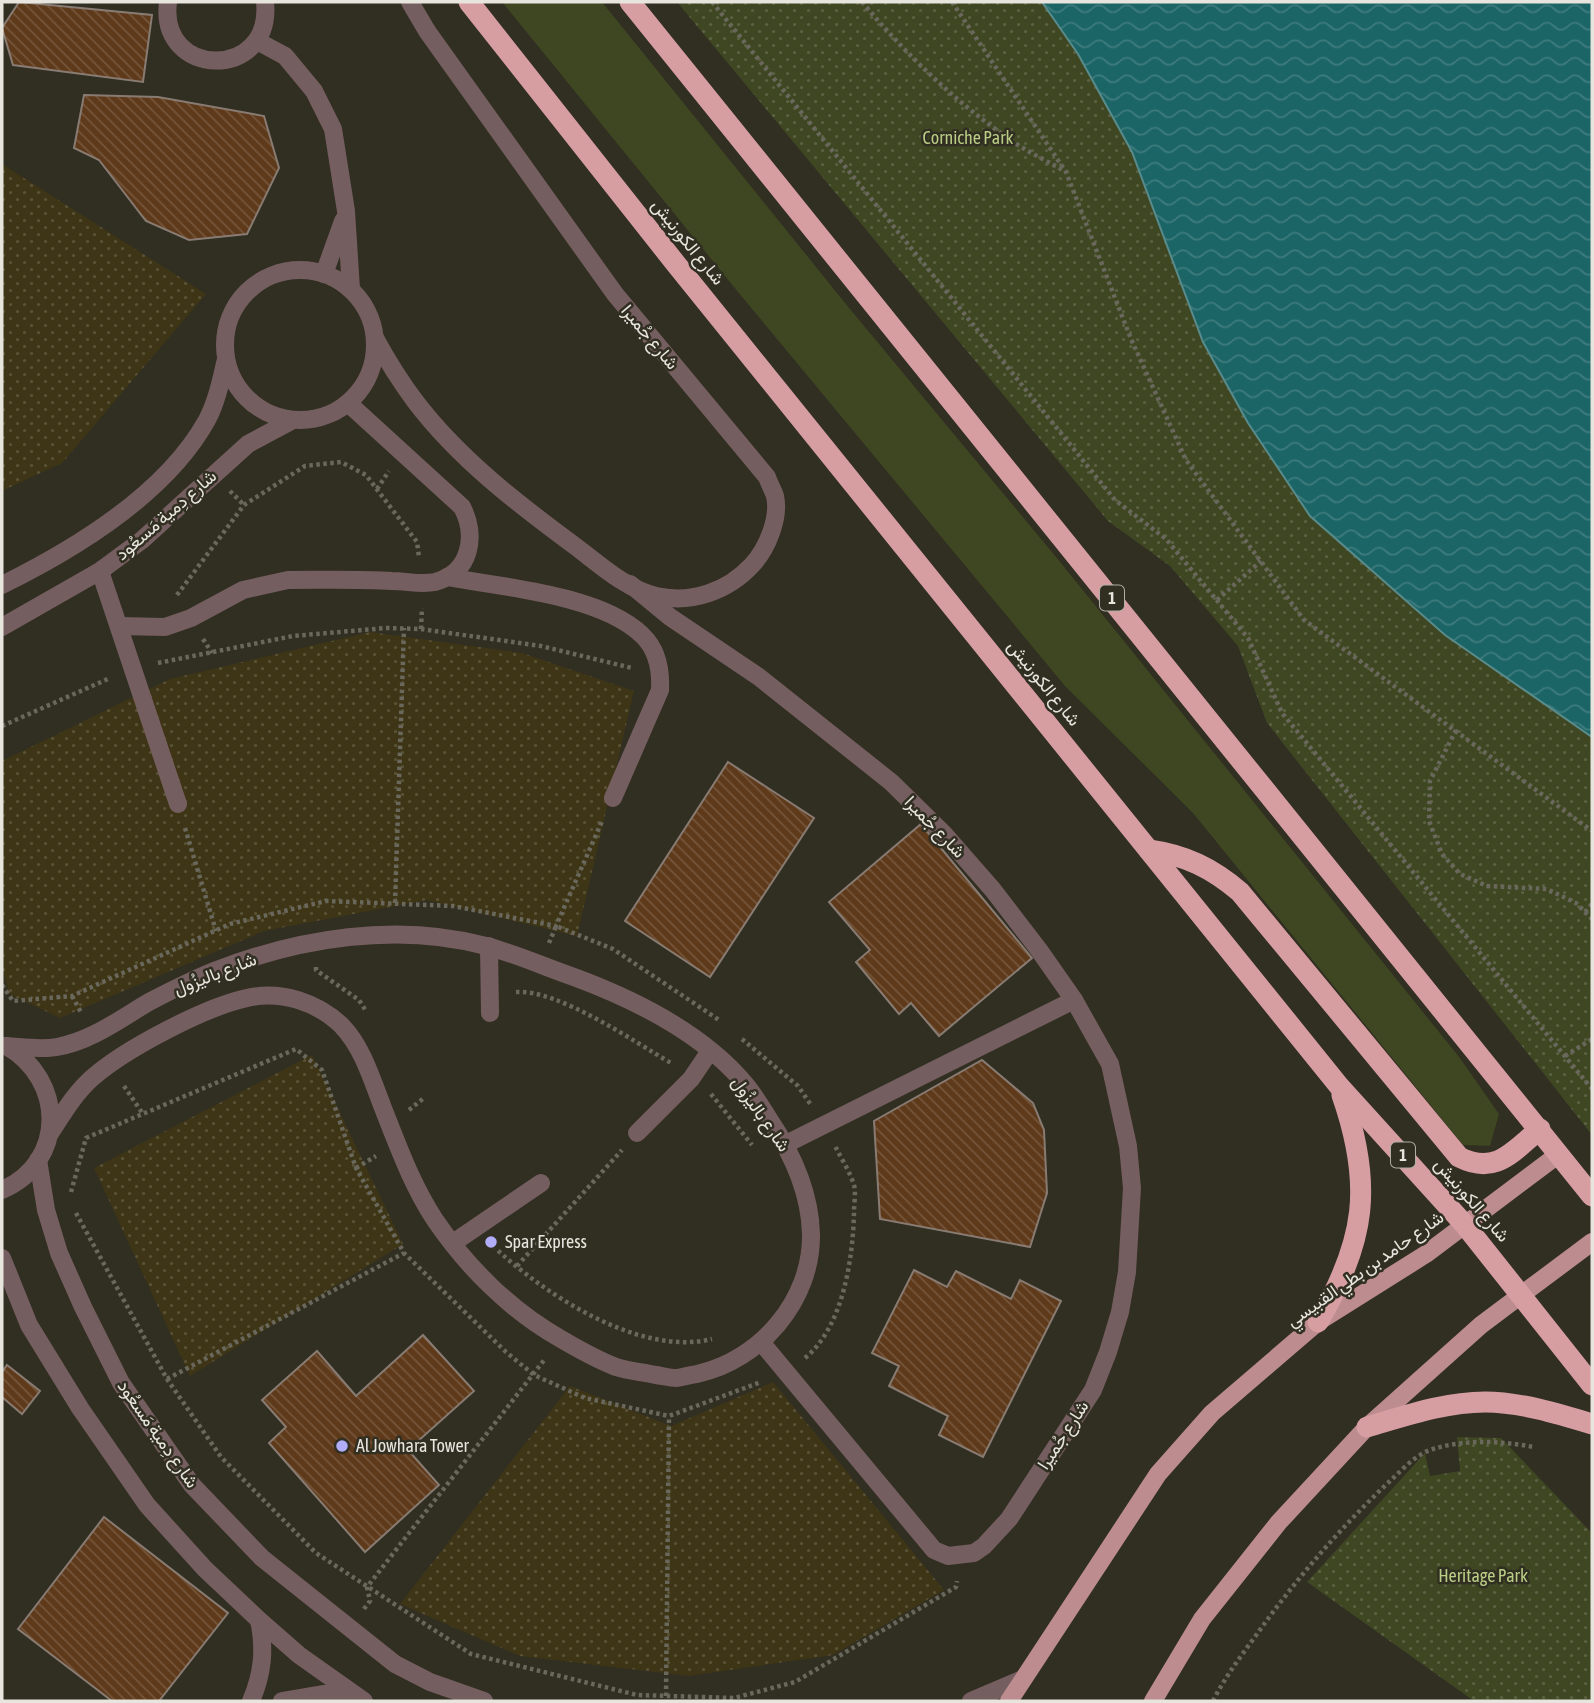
<svg xmlns="http://www.w3.org/2000/svg" width="1594" height="1703" font-family="'Asap Condensed',Vazirmatn,sans-serif">
<style>
.grass{fill:#3e4722}
.sand{fill:url(#sand-dots)}
.park{fill:url(#park-dots)}
.water{fill:url(#water-waves);stroke:#598b8b;stroke-width:2}
.building{fill:url(#building-back-hatch);stroke:#887b72;stroke-width:2}
.lines{fill:none;stroke-linecap:round;stroke-linejoin:round}
.path{stroke:#6a685d;stroke-width:4.5;stroke-dasharray:3.5 3.5;stroke-linecap:butt}
.minor{stroke:#755e5f;stroke-width:18}
.major{stroke:#bc8c8e;stroke-width:18}
.highway{stroke:#d79ea1;stroke-width:21}
.poi-dot{fill:#b2adf9;stroke:#312e22;stroke-width:2.5}
.labels{text-anchor:middle;stroke-width:5;stroke-linejoin:round;paint-order:stroke}
.shield{fill:#312e22;stroke:#b0aea6;stroke-width:2}
.shield-label{font-size:16px;font-weight:bold;fill:#e7e5de}
.park-label{font-size:18px;fill:#b9cd84;stroke:#312e22}
.street-label{font-size:18px;fill:#e7e5de;stroke:#312e22}
.poi-label{font-size:18px;fill:#e7e5de;stroke:#312e22;text-anchor:start}
</style>
<defs>
<pattern id="sand-dots" width="8" height="8" patternUnits="userSpaceOnUse" patternTransform="scale(1.75)"><rect width="8" height="8" fill="#3d3515"/><path d="M2 2h.1M6 6h.1" fill="none" stroke="#595237" stroke-width="1.8" stroke-linecap="round"/></pattern>
<pattern id="park-dots" width="8" height="8" patternUnits="userSpaceOnUse" patternTransform="scale(1.75)"><rect width="8" height="8" fill="#3e4722"/><path d="M2 2h.1M6 6h.1" fill="none" stroke="#5a6142" stroke-width="1.8" stroke-linecap="round"/></pattern>
<pattern id="water-waves" width="16" height="10" patternUnits="userSpaceOnUse" patternTransform="scale(1.75)"><rect width="16" height="10" fill="#1c6567"/><path d="M0 5q4-4 8 0t8 0" fill="none" stroke="#3d7b7c"/></pattern>
<pattern id="building-back-hatch" width="6" height="6" patternUnits="userSpaceOnUse" patternTransform="scale(1.75)"><rect width="6" height="6" fill="#5e391a"/><path d="M-1 5l2 2M0 0l6 6M5-1l2 2" fill="none" stroke="#75563b"/></pattern>
</defs>
<rect width="100%" height="100%" fill="#312e22"/>
<polygon class="grass" points="502,2 602,2 850,309 1061,563 1460,1058 1499,1114 1490,1146 1463,1145 1193,813 1065,686 738,292"/>
<g class="sand">
<polygon points="2,164 206,294 62,463 2,491"/>
<polygon points="370,632 522,653 634,691 577,936 427,900 264,931 60,1018 9,994 2,967 2,761 170,679"/>
<polygon points="312,1055 403,1244 190,1376 94,1168"/>
<polygon points="773,1382 944,1590 833,1655 689,1676 520,1656 400,1604 570,1386 671,1426"/>
</g>
<g class="park">
<polygon points="677,2 1042,2 1078,54 1132,152 1203,342 1248,423 1310,516 1445,635 1592,737 1592,1135 1267,723 1238,646 1170,566 1108,521"/>
<polygon points="1457,1437 1501,1438 1592,1533 1592,1701 1474,1701 1307,1582 1425,1453 1430,1476 1460,1471"/>
</g>
<polygon class="water" points="1042,2 1592,2 1592,737 1445,635 1310,516 1248,423 1203,342 1132,152 1078,54"/>
<g class="building">
<polygon points="19,2 152,15 143,82 13,65 2,28"/>
<polygon points="84,95 158,97 264,116 279,168 247,234 189,240 146,221 99,160 74,148"/>
<polygon points="728,762 814,818 710,977 625,921"/>
<polygon points="921,824 1032,958 939,1036 911,1003 899,1014 856,962 870,950 829,902"/>
<polygon points="982,1060 1033,1103 1044,1130 1047,1193 1030,1247 880,1219 874,1121"/>
<polygon points="914,1270 947,1287 956,1271 1011,1299 1020,1280 1061,1301 983,1457 939,1435 948,1416 889,1386 899,1366 872,1353"/>
<polygon points="423,1335 474,1391 408,1450 439,1485 365,1552 269,1443 286,1427 262,1400 317,1351 356,1396"/>
<polygon points="7,1365 40,1391 22,1414 2,1397 2,1372"/>
<polygon points="104,1517 228,1613 159,1701 112,1701 18,1629"/>
</g>
<g class="lines">
<g class="path">
<polyline points="712,2 1115,500 1166,539 1248,638 1282,713 1592,1089"/>
<path d="M862 2C905 53 953 100 1008 138 1025 151 1046 160 1064 171"/>
<polyline points="952,2 1066,172 1131,339 1186,460 1304,620 1592,831"/>
<polyline points="377,489 389,471"/>
<polyline points="230,491 244,505"/>
<polyline points="177,595 244,505 305,466 341,462 366,475 417,542 419,557"/>
<polyline points="1217,600 1261,561"/>
<polyline points="421,629 422,608"/>
<polyline points="203,639 212,653"/>
<polyline points="158,663 293,636 386,628 421,629 541,646 632,668"/>
<polyline points="2,726 110,678"/>
<polyline points="1456,730 1430,781 1429,821 1442,854 1460,874 1487,886 1547,889 1576,903 1592,919"/>
<polyline points="185,828 216,931"/>
<polyline points="395,903 404,628"/>
<polyline points="1585,912 1592,904"/>
<polyline points="549,943 556,926 613,949 719,1020"/>
<polyline points="316,967 316,970 359,1000 366,1011"/>
<polyline points="2,985 13,1001 72,996 230,924 326,901 453,906 556,926 603,819"/>
<path d="M516 992C558 989 633 1041 671 1063"/>
<polyline points="72,996 82,1014"/>
<polyline points="742,1039 798,1086 811,1105"/>
<polyline points="1565,1056 1592,1039"/>
<polyline points="124,1086 143,1114"/>
<polyline points="711,1094 752,1145"/>
<polyline points="409,1110 425,1097"/>
<polyline points="356,1168 376,1156"/>
<polyline points="71,1192 86,1138 296,1049 322,1070 356,1168 404,1253 506,1352 534,1375 585,1398 669,1416 761,1382"/>
<polyline points="76,1213 167,1379 221,1457 316,1553 471,1654 637,1695 734,1698 795,1682 956,1587 957,1581"/>
<path d="M493 1246C544 1294 639 1357 712 1339"/>
<polyline points="517,1266 622,1150"/>
<path d="M805 1358C843 1327 853 1259 854 1212 854 1204 856 1193 854 1185 850 1172 841 1158 835 1146"/>
<polyline points="167,1379 404,1253"/>
<polyline points="364,1609 370,1601 367,1587 545,1359"/>
<polyline points="666,1696 669,1416"/>
<path d="M1213 1701C1225 1677 1241 1656 1257 1634 1296 1579 1341 1527 1390 1481 1403 1469 1416 1454 1433 1449 1466 1439 1500 1441 1534 1447"/>
</g>
<g class="minor">
<path d="M168 2C158 79 273 81 265 2"/>
<polyline points="257,41 285,56 314,91 333,129 346,211 351,289"/>
<circle cx="300" cy="345" r="75"/>
<polyline points="324,274 343,221"/>
<path d="M375 338C387 360 400 381 415 401 458 458 518 504 575 546 599 564 626 589 656 596 692 604 728 591 752 565 767 549 780 518 775 496 773 490 769 483 767 477L615 294 427 31 410 2"/>
<polyline points="100,571 178,804"/>
<path d="M447 577C502 587 601 595 642 635 657 649 661 670 660 690L613 798"/>
<polyline points="630,584 670,617 759,677 891,782 944,834 993,890 1039,950 1074,1000 1110,1064 1128,1146 1132,1188 1127,1272 1120,1312 1108,1352 1093,1390 1009,1519 984,1546 974,1553 948,1556 934,1550 761,1342"/>
<path d="M2 585C75 549 166 494 207 420 217 401 221 380 226 359"/>
<path d="M119 626 165 627 191 618 243 590 288 580C323 580 358 579 392 581 407 581 421 585 435 582 471 573 477 535 462 507L348 403"/>
<polyline points="2,627 100,571 142,540 248,444 291,421"/>
<polyline points="489,946 490,1013"/>
<path d="M6 1046C23 1047 40 1050 57 1047 91 1041 120 1019 149 1002 170 991 192 980 214 971 299 938 397 922 486 946 516 954 545 967 574 977 636 1000 703 1033 746 1085 755 1096 762 1108 769 1119 792 1153 810 1193 811 1234 812 1301 760 1360 697 1374 695 1374 678 1378 677 1378 670 1378 663 1376 656 1375 643 1372 628 1371 616 1367 598 1360 578 1349 561 1339 511 1311 467 1267 435 1220 412 1185 398 1146 383 1108 372 1080 363 1048 342 1026 330 1014 314 1005 298 1000 281 995 264 994 247 998 205 1007 125 1049 92 1078 74 1094 62 1115 49 1135"/>
<polyline points="637,1133 691,1079 710,1051"/>
<polyline points="786,1144 1074,1000"/>
<polyline points="38,1160 46,1210 59,1253 83,1307 121,1383 192,1485 262,1558 395,1664 430,1682 484,1701"/>
<path d="M2 1190C67 1162 65 1079 6 1046"/>
<polyline points="453,1243 541,1183"/>
<polyline points="2,1258 29,1325 80,1408 147,1505 205,1569 259,1620 299,1655 364,1701"/>
<path d="M251 1701C263 1673 265 1649 259 1620"/>
<polyline points="282,1701 323,1694 353,1694"/>
<polyline points="971,1701 1023,1679"/>
</g>
<g class="major">
<polyline points="1009,1701 1158,1474 1212,1413 1318,1322 1426,1254 1559,1154"/>
<polyline points="1153,1701 1202,1619 1279,1522 1367,1427 1481,1325 1592,1242"/>
</g>
<g class="highway">
<polyline points="469,2 676,264 1339,1086 1465,1225 1592,1385"/>
<polyline points="630,2 1592,1196"/>
<path d="M1149 850C1185 855 1212 868 1240 892L1459 1157C1496 1176 1513 1151 1540 1129"/>
<path d="M1318 1322C1366 1241 1373 1184 1342 1095"/>
<path d="M1367 1427C1405 1416 1445 1402 1485 1402 1520 1402 1559 1414 1592 1424"/>
</g>
</g>
<g class="poi-dot">
<circle cx="491" cy="1242" r="7"/>
<circle cx="342" cy="1446" r="7"/>
</g>
<g class="labels">
<g class="shield">
<rect x="1100" y="585.5" width="24" height="25" rx="5"/>
<rect x="1391" y="1142.5" width="24" height="25" rx="5"/>
</g>
<g class="shield-label">
<text x="1112" y="604">1</text>
<text x="1403" y="1161">1</text>
</g>
<g class="park-label">
<text x="968" y="144">Corniche Park</text>
<text x="1483" y="1582">Heritage Park</text>
</g>
<g class="street-label">
<text transform="translate(688 242) rotate(51)" y="6">شارع الكورنيش</text>
<text transform="translate(650 337) rotate(50)" y="6">شارع جُميرا</text>
<text transform="translate(166 515) rotate(-41)" y="6">شارع دِمية مَسعُود</text>
<text transform="translate(1044 683) rotate(51)" y="6">شارع الكورنيش</text>
<text transform="translate(935 827) rotate(46)" y="6">شارع جُميرا</text>
<text transform="translate(215 974) rotate(-21)" y="6">شارع باليزُول</text>
<text transform="translate(761 1114) rotate(55)" y="6">شارع باليزُول</text>
<text transform="translate(1472 1200) rotate(49)" y="6">شارع الكورنيش</text>
<text transform="translate(1365 1269) rotate(-35)" y="6">شارع حامد بن بطي القبيسي</text>
<text transform="translate(158 1434) rotate(55)" y="6">شارع دِمية مَسعُود</text>
<text transform="translate(1063 1435) rotate(-57)" y="6">شارع جُميرا</text>
</g>
<g class="poi-label">
<text x="505" y="1248">Spar Express</text>
<text x="356" y="1452">Al Jowhara Tower</text>
</g>
</g>
<rect width="1594" height="1703" fill="none" stroke="#e7e5de" stroke-width="7"/>
</svg>
